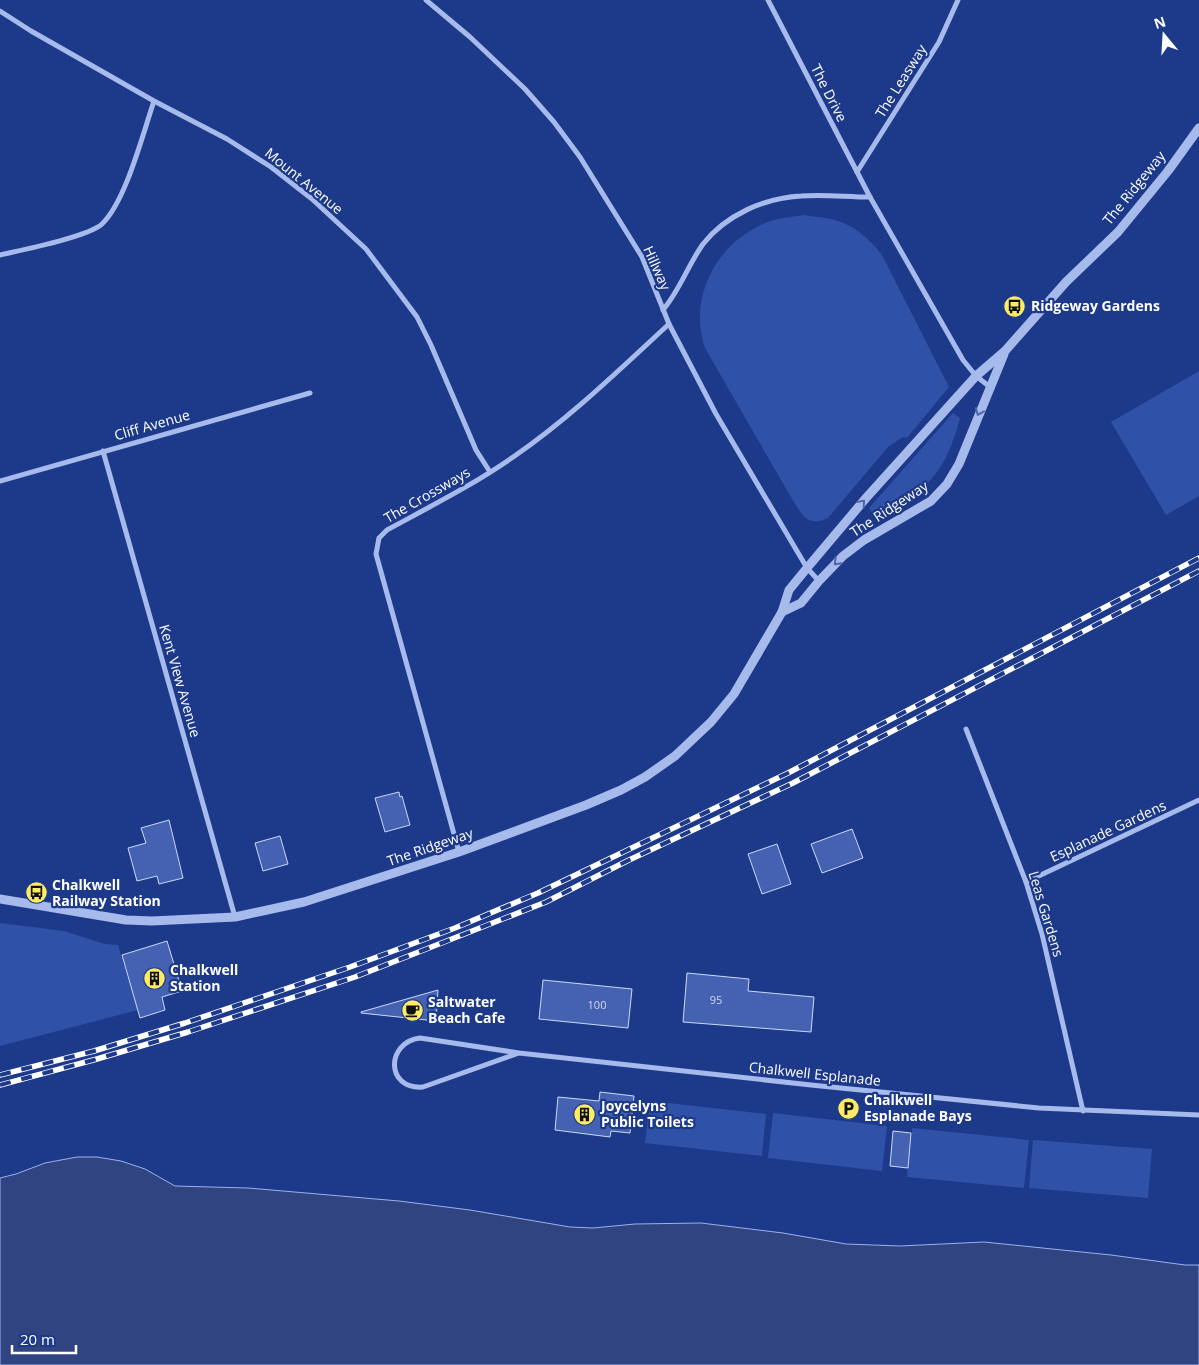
<svg xmlns="http://www.w3.org/2000/svg" width="1199" height="1365" font-family="'Open Sans',sans-serif">
<style>
.green{fill:#3051a8}
.water{fill:#304481;stroke:#9bb2ee}
.building{fill:#4562b2;stroke:#cdd9f9}
.lines{fill:none;stroke-linecap:round;stroke-linejoin:round}
.minor{stroke:#a7baec;stroke-width:5}
.tertiary{stroke:#a7baec;stroke-width:9}
.rail-casing{stroke:#fff;stroke-width:5.5}
.rail{stroke:#1d398a;stroke-width:4;stroke-dasharray:11;stroke-linecap:butt}
.oneway{stroke:#4d66ac}
.labels{text-anchor:middle;stroke-width:4.5;stroke-linejoin:round;paint-order:stroke}
.number-label{font-size:11px;fill:#d0d8ec}
.street-label{font-size:14px;fill:#fff;stroke:#1d398a}
.poi-label{font-size:14px;font-weight:bold;fill:#fff;stroke:#1d398a;text-anchor:start}
</style>
<rect width="100%" height="100%" fill="#1d398a"/>
<g class="green">
<path d="M804 215C813 217 822 217 831 219 853 224 869 238 882 255L949 387 907 438 903 437 888 447 828 518C808 528 801 514 792 499L705 348C688 299 715 245 763 224 776 218 790 217 804 215Z"/>
<polygon points="1199,371 1199,496 1166,515 1111,422"/>
<path d="M953 413 960 418C947 469 925 499 872 513L869 508Z"/>
<polygon points="0,923 64,931 105,944 118,945 138,1010 0,1046"/>
<polygon points="650,1101 766,1114 762,1156 645,1143"/>
<polygon points="773,1113 887,1126 882,1171 768,1158"/>
<polygon points="912,1128 1029,1140 1024,1188 907,1177"/>
<polygon points="1033,1140 1152,1149 1148,1198 1029,1188"/>
</g>
<polygon class="water" points="77,1157 97,1157 121,1161 145,1169 175,1186 248,1188 399,1201 470,1210 570,1227 593,1228 635,1224 701,1223 783,1233 846,1244 900,1246 984,1242 1111,1255 1185,1265 1199,1265 1199,1365 0,1365 0,1178 16,1174 45,1163"/>
<g class="building">
<polygon points="399,792 400,797 402,796 410,825 385,832 375,798"/>
<polygon points="169,820 183,878 159,884 157,876 137,881 128,848 146,843 141,828"/>
<polygon points="852,829 863,858 822,873 811,844"/>
<polygon points="280,836 288,864 263,871 255,843"/>
<polygon points="777,844 791,884 762,894 748,854"/>
<polygon points="167,941 182,991 162,997 165,1010 140,1018 122,955"/>
<polygon points="687,973 749,979 748,991 814,997 811,1032 683,1022"/>
<polygon points="543,980 632,989 628,1028 539,1019"/>
<polygon points="438,990 436,1021 361,1013 361,1012"/>
<polygon points="600,1092 634,1096 630,1133 611,1131 610,1137 555,1130 558,1097 599,1101"/>
<polygon points="893,1131 911,1133 908,1168 890,1166"/>
</g>
<g class="lines">
<g class="minor">
<polyline points="426,0 470,37 525,89 554,122 580,157 642,257 669,324 716,414 807,568 819,581"/>
<polyline points="768,0 870,197"/>
<polyline points="0,11 31,31 154,101 227,139 271,167 312,199 366,249 417,317 431,345 476,450 490,472"/>
<polyline points="857,172 939,42 958,0"/>
<path d="M0 255C22 250 88 237 102 224 126 201 143 133 154 101"/>
<path d="M663 310C680 290 688 265 703 244 726 215 764 198 801 196 823 194 847 197 870 197L963 360 976 376 990 387"/>
<polyline points="103,451 235,917"/>
<polyline points="0,481 310,393"/>
<polyline points="966,729 1026,882 1042,934 1083,1111"/>
<path d="M459 852 376 554 379 538 387 530C431 506 475 484 516 455 571 417 620 369 669 324"/>
<polyline points="1026,882 1199,800"/>
<path d="M519 1053 420 1038C386 1042 385 1090 423 1087L519 1053 811 1085 1039 1108 1199 1115"/>
</g>
<g class="tertiary">
<polyline points="782,612 801,603 819,581 843,556 864,540 931,501 947,484 959,464 1004,354"/>
<polyline points="0,899 126,920 152,921 235,917 304,902 459,852 586,805 621,790 645,777 675,756 711,722 734,694 782,612 789,590 807,568 866,498 976,376 1005,351 1066,282 1118,232 1168,171 1199,128"/>
</g>
<defs>
<g id="rail">
<polyline points="0,1075 94,1051 185,1023 350,967 455,928 538,893 788,773 1199,558"/>
<polyline points="0,1085 97,1059 188,1032 355,977 546,902 627,861 793,783 1199,571"/>
</g>
</defs>
<use href="#rail" class="rail-casing"/>
<use href="#rail" class="rail"/>
</g>
<defs><path id="oneway-chevron" d="M-2-3.5L2.5 0L-2 3.5" fill="none" stroke-width="1.6" stroke-linecap="round" stroke-linejoin="round" transform="scale(1.25)"/></defs>
<g class="oneway">
<use href="#oneway-chevron" transform="translate(979 412) rotate(112)"/>
<use href="#oneway-chevron" transform="translate(862 503) rotate(-49)"/>
<use href="#oneway-chevron" transform="translate(837 562) rotate(135)"/>
</g>
<defs>
<symbol id="bus-disc" viewBox="-11 -11 22 22"><circle r="9.5" fill="#fcec65" stroke="#1d398a"/><path d="M-5-6H5V4H4V6H2V4H-2V6H-4V4H-5ZM-3.5-4V0h7V-4ZM-3.5 1.2v1.5H-2V1.2ZM2 1.2v1.5H3.5V1.2Z" fill="#111"/></symbol>
<symbol id="building-disc" viewBox="-11 -11 22 22"><circle r="9.5" fill="#fcec65" stroke="#1d398a"/><path d="M-4-6H4V6H1V3H-1V6H-4ZM-2.5-4.3h1.7v1.8h-1.7ZM.8-4.3h1.7v1.8H.8ZM-2.5-1h1.7V.8h-1.7ZM.8-1h1.7V.8H.8Z" fill="#111"/></symbol>
<symbol id="cafe-disc" viewBox="-11 -11 22 22"><circle r="9.5" fill="#fcec65" stroke="#1d398a"/><path d="M-5.5-4.5H6V0H3Q3 3.5 0 3.5H-2.5Q-5.5 3.5-5.5 0ZM3-3.2v2h1.7v-2ZM-6 4.5H4V6H-6Z" fill="#111"/></symbol>
<symbol id="parking-disc" viewBox="-11 -11 22 22"><circle r="9.5" fill="#fcec65" stroke="#1d398a"/><path d="M-3.5-5.5H1a3.5 3.5 0 0 1 0 7H-1V5.5H-3.5ZM-1-3.4V-.6H.8a1.4 1.4 0 0 0 0-2.8Z" fill="#111"/></symbol>
</defs>
<g fill-rule="evenodd">
<use href="#bus-disc" x="1002" y="294" width="25" height="25"/>
<use href="#bus-disc" x="24" y="880" width="25" height="25"/>
<use href="#building-disc" x="142" y="966" width="25" height="25"/>
<use href="#cafe-disc" x="400" y="998" width="25" height="25"/>
<use href="#parking-disc" x="836" y="1096" width="25" height="25"/>
<use href="#building-disc" x="572" y="1102" width="25" height="25"/>
</g>
<g class="labels">
<g class="number-label">
<text x="716" y="1004">95</text>
<text x="597" y="1009">100</text>
</g>
<g class="street-label">
<text transform="translate(901 81) rotate(-58)" y="5">The Leasway</text>
<text transform="translate(829 93) rotate(63)" y="5">The Drive</text>
<text transform="translate(304 181) rotate(39)" y="5">Mount Avenue</text>
<text transform="translate(1134 188) rotate(-51)" y="5">The Ridgeway</text>
<text transform="translate(657 268) rotate(66)" y="5">Hillway</text>
<text transform="translate(152 425) rotate(-16)" y="5">Cliff Avenue</text>
<text transform="translate(427 495) rotate(-30)" y="5">The Crossways</text>
<text transform="translate(889 509) rotate(-33)" y="5">The Ridgeway</text>
<text transform="translate(180 681) rotate(74)" y="5">Kent View Avenue</text>
<text transform="translate(1108 831) rotate(-25)" y="5">Esplanade Gardens</text>
<text transform="translate(430 847) rotate(-19)" y="5">The Ridgeway</text>
<text transform="translate(1046 914) rotate(73)" y="5">Leas Gardens</text>
<text transform="translate(815 1074) rotate(6)" y="5">Chalkwell Esplanade</text>
</g>
<g class="poi-label">
<text x="1031" y="311">Ridgeway Gardens</text>
<text x="52" y="890">Chalkwell<tspan x="52" dy="16">Railway Station</tspan></text>
<text x="170" y="975">Chalkwell<tspan x="170" dy="16">Station</tspan></text>
<text x="428" y="1007">Saltwater<tspan x="428" dy="16">Beach Cafe</tspan></text>
<text x="864" y="1105">Chalkwell<tspan x="864" dy="16">Esplanade Bays</tspan></text>
<text x="601" y="1111">Joycelyns<tspan x="601" dy="16">Public Toilets</tspan></text>
</g>
</g>
<g transform="translate(1164 35) rotate(342)" stroke="#1d398a" stroke-width="4" paint-order="stroke">
<path d="M0-4L9 19L0 12L-9 19Z" fill="#ffffff"/>
<text y="-8" font-size="14" font-weight="bold" text-anchor="middle" fill="#ffffff">N</text>
</g>
<path d="M12 1345v8h64v-8" fill="none" stroke="#ffffff" stroke-width="2.5"/>
<text x="20" y="1345" font-size="15" fill="#ffffff" stroke="#1d398a" stroke-width="4" paint-order="stroke">20 m</text>
</svg>
